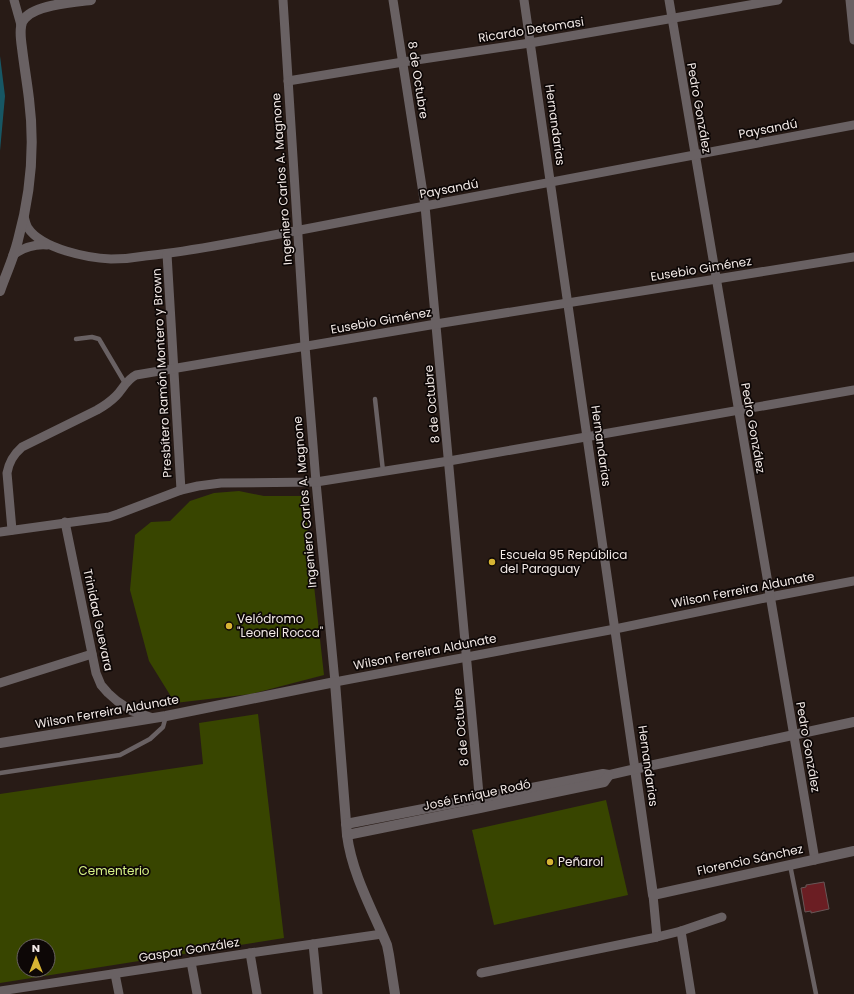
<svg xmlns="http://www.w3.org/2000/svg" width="854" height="994" font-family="Poppins,sans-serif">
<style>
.green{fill:#384500;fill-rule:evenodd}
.water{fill:#175764}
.building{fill:#6b1e23;stroke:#685757}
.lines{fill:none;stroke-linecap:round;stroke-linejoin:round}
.service{stroke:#696163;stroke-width:4.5}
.minor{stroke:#696163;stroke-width:9}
.tertiary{stroke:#696163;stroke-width:10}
.poi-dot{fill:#d7b434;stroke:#0d0706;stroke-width:1.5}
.labels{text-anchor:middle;stroke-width:3.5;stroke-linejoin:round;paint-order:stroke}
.street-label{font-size:12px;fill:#f3eae7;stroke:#0d0706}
.poi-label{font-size:12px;fill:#f3eae7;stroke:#0d0706;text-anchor:start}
.park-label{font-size:12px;fill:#d7f385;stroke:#0d0706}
</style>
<rect width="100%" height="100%" fill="#281b16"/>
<g class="green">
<polygon points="239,491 264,496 304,496 324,675 251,694 175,703 149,661 130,590 135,535 151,522 170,521 190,501 214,493"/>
<path d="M258 714 284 938 0 983V794L203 764 199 723ZM24 946H48V970H24Z"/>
<polygon points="606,800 628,895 494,925 472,830"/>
</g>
<polygon class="water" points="0,56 5,96 0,151"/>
<polygon class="building" points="824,882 829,909 811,913 811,911 805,912 801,888 806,887 806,885"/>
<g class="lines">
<g class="service">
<polyline points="76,339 92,337 99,339 125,383"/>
<polyline points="375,399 383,471"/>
<polyline points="0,773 120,755 150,739 163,727 166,716"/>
<polyline points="790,865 816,994"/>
</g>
<g class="minor">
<polyline points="14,0 21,25"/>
<polyline points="283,0 305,346 316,482 335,682 615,629 770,597 854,581"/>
<polyline points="393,0 425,206 480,805"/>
<polyline points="524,0 587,437 635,769"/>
<polyline points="669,0 815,860"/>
<polyline points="850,0 854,40"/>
<polyline points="288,81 403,62 530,43 778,0"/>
<path d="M24 216C25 220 26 225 28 228 42 249 88 258 111 259 123 259 134 258 145 256 168 254 191 250 214 246 270 236 327 225 383 214 540 183 697 155 854 125"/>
<polyline points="167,254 181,490"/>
<path d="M13 255C24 247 34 244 47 245"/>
<polyline points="65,522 96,673 101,685 108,693 117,701 132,711 153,718"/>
<path d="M12 530 7 473C9 462 13 455 22 447L97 410C104 406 110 402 116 396 123 389 126 380 136 375L436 324 854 257"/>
<polyline points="0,532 109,517 118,514 181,490 198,486 221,483 316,482 449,461 854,390"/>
<polyline points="0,683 92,654"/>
<polyline points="653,895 657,937"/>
<polyline points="681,931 691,994"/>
<polyline points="313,944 318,994"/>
<polyline points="250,953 257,994"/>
<polyline points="191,962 197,994"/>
<polyline points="481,973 657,937 681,931 722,917"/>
<polyline points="115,974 119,994"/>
<polyline points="0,991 250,953 382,934"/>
</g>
<g class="tertiary">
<path d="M0 291C6 274 14 257 18 240 31 193 35 146 29 99 27 82 24 65 22 48 21 41 20 33 21 27 21 24 23 20 25 18 36 5 74 2 91 0"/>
<path d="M0 743 166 716 335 682 347 835C352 874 372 909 387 945L389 955 395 994"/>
<polyline points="635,769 653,895 854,851"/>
<polyline points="346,824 603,774 609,775 635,769 854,722"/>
<polyline points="347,835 480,808 604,782 609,775"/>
</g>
</g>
<g class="poi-dot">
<circle cx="492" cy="562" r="4"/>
<circle cx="229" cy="626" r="4"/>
<circle cx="550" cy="862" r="4"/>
</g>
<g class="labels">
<g class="street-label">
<text transform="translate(531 30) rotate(-9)" y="4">Ricardo Detomasi</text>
<text transform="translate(418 80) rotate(81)" y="4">8 de Octubre</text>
<text transform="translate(699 108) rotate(80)" y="4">Pedro González</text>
<text transform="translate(555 125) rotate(82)" y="4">Hernandarias</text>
<text transform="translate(768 129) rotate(-11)" y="4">Paysandú</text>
<text transform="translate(282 179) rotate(-94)" y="4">Ingeniero Carlos A. Magnone</text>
<text transform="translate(449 189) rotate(-11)" y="4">Paysandú</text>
<text transform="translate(701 269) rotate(-9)" y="4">Eusebio Giménez</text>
<text transform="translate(381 321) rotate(-10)" y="4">Eusebio Giménez</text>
<text transform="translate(162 373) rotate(-93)" y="4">Presbítero Ramón Montero y Brown</text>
<text transform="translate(432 404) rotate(-95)" y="4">8 de Octubre</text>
<text transform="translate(753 428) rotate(80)" y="4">Pedro González</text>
<text transform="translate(601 446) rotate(82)" y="4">Hernandarias</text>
<text transform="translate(305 502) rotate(-95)" y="4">Ingeniero Carlos A. Magnone</text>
<text transform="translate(743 590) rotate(-11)" y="4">Wilson Ferreira Aldunate</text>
<text transform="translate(98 620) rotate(78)" y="4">Trinidad Guevara</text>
<text transform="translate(425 652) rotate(-11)" y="4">Wilson Ferreira Aldunate</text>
<text transform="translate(107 712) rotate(-10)" y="4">Wilson Ferreira Aldunate</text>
<text transform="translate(461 727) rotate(-95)" y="4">8 de Octubre</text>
<text transform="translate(808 747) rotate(80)" y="4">Pedro González</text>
<text transform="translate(648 766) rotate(82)" y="4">Hernandarias</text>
<text transform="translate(477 795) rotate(-12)" y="4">José Enrique Rodó</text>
<text transform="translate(750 860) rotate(-12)" y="4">Florencio Sánchez</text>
<text transform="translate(189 950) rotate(-9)" y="4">Gaspar González</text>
</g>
<g class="poi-label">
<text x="500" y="559">Escuela 95 República<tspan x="500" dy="14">del Paraguay</tspan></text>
<text x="237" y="623">Velódromo<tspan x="237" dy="14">"Leonel Rocca"</tspan></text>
<text x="558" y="866">Peñarol</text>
</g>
<g class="park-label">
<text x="114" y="875">Cementerio</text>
</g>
</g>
<g transform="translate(36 958)"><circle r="19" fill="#0d0706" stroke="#696260"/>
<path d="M0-3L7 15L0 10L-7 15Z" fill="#d7b434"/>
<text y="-6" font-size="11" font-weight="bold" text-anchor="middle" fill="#f3eae7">N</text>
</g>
</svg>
